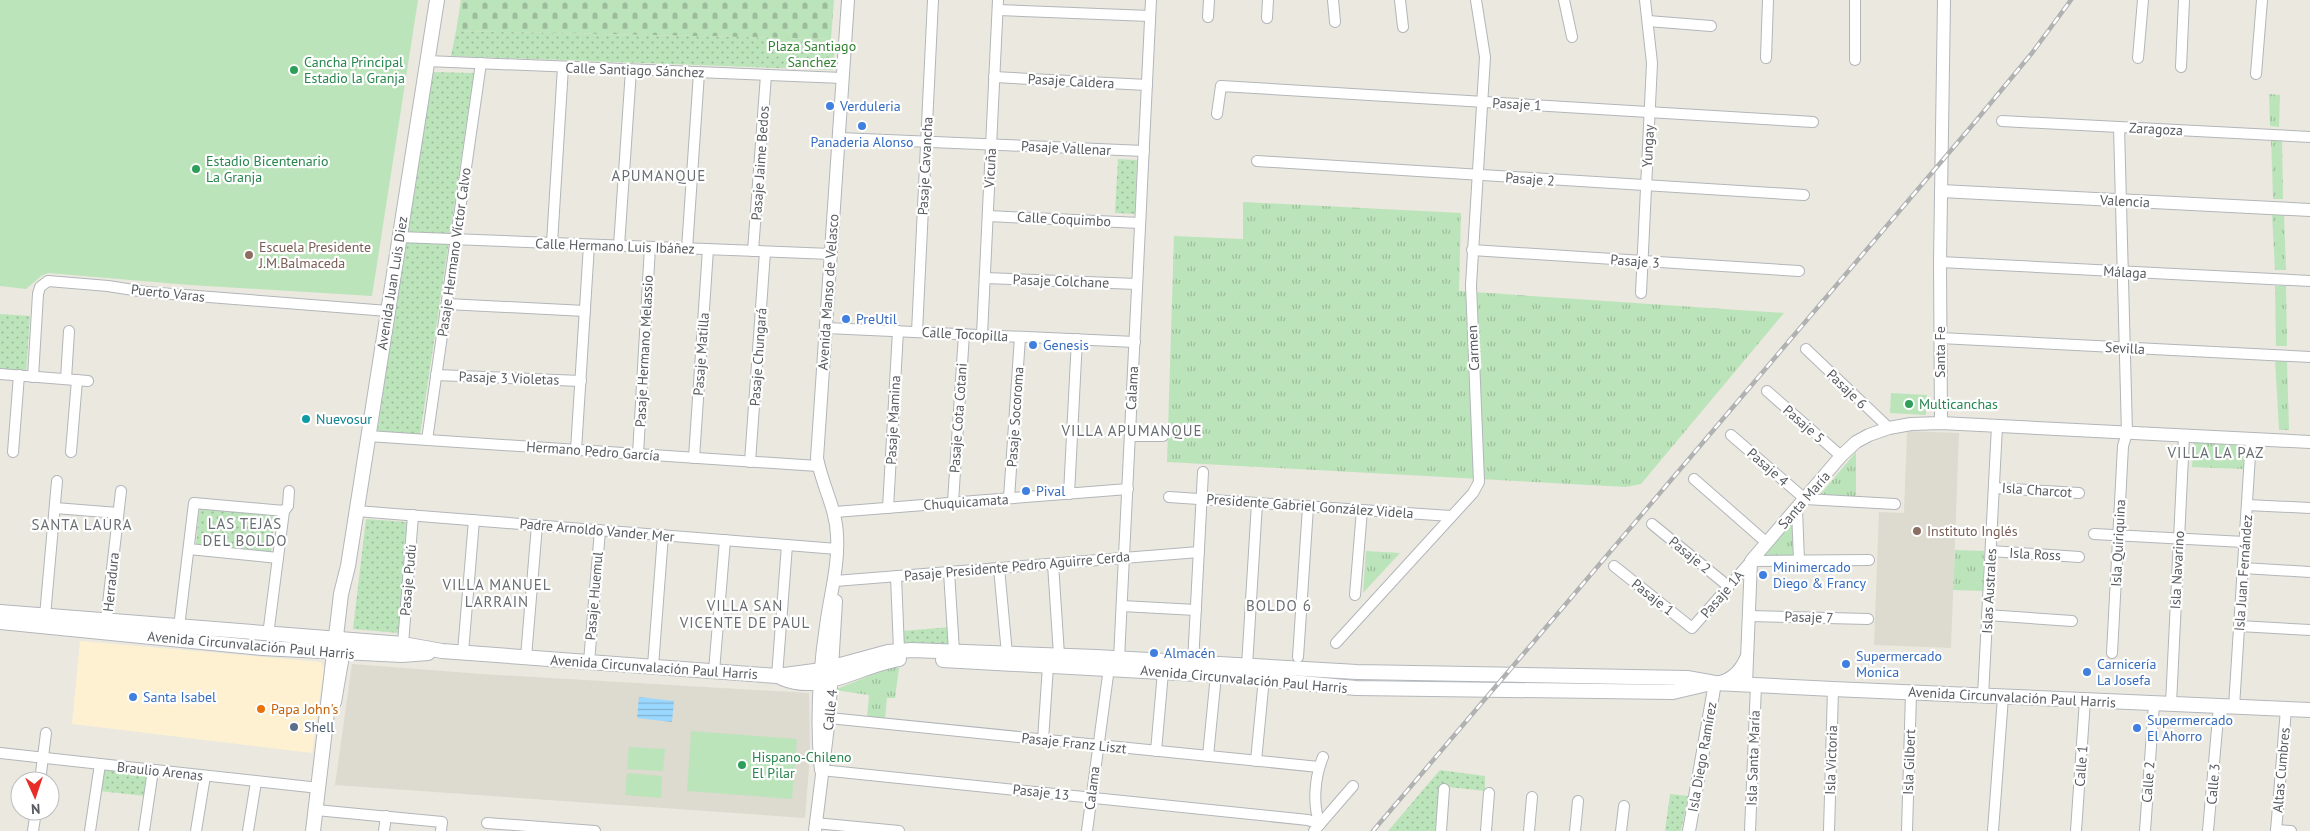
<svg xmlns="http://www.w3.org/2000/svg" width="2310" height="831" font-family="'PT Sans',sans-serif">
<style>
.commercial{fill:#fdf1d1}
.education{fill:#dddad0}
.grass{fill:url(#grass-tufts)}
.cemetery{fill:url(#cemetery-stones)}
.park{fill:url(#park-dots)}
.garden{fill:#bce4ba}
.water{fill:url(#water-rules)}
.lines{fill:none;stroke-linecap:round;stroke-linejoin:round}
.minor-casing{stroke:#b2b6ba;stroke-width:12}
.tertiary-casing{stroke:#b2b6ba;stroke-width:14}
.secondary-casing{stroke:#b3b7bc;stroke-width:16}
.minor{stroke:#fff;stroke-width:10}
.tertiary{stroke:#fff;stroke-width:12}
.secondary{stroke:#fff;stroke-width:14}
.rail-casing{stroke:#b0b1b1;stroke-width:4.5}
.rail{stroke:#fff;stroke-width:2.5;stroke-dasharray:8;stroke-linecap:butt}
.leisure-dot{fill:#2e9e5b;stroke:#fff;stroke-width:2}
.shop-dot{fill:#3f7fe0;stroke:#fff;stroke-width:2}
.education-dot{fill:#8d6e63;stroke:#fff;stroke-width:2}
.culture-dot{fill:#0f9aa8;stroke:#fff;stroke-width:2}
.food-dot{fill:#e8710a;stroke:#fff;stroke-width:2}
.service-dot{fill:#5c6f8a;stroke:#fff;stroke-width:2}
.labels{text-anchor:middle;stroke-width:4.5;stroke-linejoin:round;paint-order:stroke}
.park-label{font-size:14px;fill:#348334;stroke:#fff}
.leisure-label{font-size:14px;fill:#27864d;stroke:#fff;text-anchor:start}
.street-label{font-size:14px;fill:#585c60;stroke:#fff}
.shop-label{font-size:14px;fill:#366cbe;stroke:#fff;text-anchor:start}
.education-label{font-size:14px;fill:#785e54;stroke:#fff;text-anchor:start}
.culture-label{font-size:14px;fill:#0d838f;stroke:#fff;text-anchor:start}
.food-label{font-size:14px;fill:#c56008;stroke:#fff;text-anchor:start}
.service-label{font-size:14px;fill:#4e5e75;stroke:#fff;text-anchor:start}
.neighbourhood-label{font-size:15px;letter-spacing:1px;fill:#696e72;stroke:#fff}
</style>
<defs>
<pattern id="grass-tufts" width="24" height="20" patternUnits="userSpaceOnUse" patternTransform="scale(1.25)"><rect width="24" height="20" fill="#bce4ba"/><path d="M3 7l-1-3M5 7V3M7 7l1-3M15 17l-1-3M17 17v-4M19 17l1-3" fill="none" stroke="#9cbc9b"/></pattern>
<pattern id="cemetery-stones" width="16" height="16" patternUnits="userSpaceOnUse" patternTransform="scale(1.25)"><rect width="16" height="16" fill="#bce4ba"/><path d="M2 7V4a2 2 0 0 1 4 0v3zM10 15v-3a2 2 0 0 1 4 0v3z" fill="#9cbc9b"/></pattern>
<pattern id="park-dots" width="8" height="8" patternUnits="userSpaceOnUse" patternTransform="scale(1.25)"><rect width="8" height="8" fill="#bce4ba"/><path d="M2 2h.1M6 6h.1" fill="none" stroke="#9cbc9b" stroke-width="1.8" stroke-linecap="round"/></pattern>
<pattern id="water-rules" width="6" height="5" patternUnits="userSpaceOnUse" patternTransform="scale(1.25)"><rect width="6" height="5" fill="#9bd8ff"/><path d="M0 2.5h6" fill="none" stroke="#81b2d2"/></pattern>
</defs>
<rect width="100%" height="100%" fill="#ebe8df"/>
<polygon class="commercial" points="80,641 321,662 324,669 312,753 72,724"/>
<g class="education">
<polygon points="1907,431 1959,433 1951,648 1874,645 1879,512 1904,513"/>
<polygon points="352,664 482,674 809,693 810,755 805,818 335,785"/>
</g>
<g class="grass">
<polygon points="2269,94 2280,95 2279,127 2270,126"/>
<polygon points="2271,138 2282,138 2283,199 2273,199"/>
<polygon points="1243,202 1461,213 1459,291 1784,313 1641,484 1626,487 1167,462 1174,236 1243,239"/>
<polygon points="2272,214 2284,214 2286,270 2275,270"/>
<polygon points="2275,286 2286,286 2287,346 2276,346"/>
<polygon points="2275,359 2287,360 2289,430 2279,430"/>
<polygon points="2194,439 2244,442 2243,469 2192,467"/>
<polygon points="1856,452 1856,497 1818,497"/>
<polygon points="1795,518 1795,555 1762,556"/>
<polygon points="1955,550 1984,551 1983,591 1953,590"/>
<polygon points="1366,551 1400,553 1363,593"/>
<polygon points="892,667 899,668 895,698 887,698 885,719 867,718 869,695 834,690"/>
</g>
<polygon class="cemetery" points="461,0 834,0 831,39 456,31"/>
<g class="park">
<polygon points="456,31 831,39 835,44 833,70 451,56"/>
<polygon points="431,72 474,73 420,435 377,433"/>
<polygon points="1118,159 1137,160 1135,214 1115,213"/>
<polygon points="0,314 30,316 26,373 0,370"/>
<polygon points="203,508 272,515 274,519 271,553 200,548 196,544 199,511"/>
<polygon points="366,519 407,522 399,633 353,629"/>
<polygon points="950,627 952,648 904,646 902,631"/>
<polygon points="103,770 149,774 145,796 100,791"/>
<polygon points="1440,770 1485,776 1485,791 1439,786 1435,831 1388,831"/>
<polygon points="1670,794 1688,796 1681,831 1665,831"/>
</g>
<g class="garden">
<polygon points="0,0 418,0 372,296 190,285 48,273 41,276 26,289 0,286"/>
<polygon points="1891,393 1927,395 1926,415 1890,413"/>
<polygon points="691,731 797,739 792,799 687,791"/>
<polygon points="629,747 665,749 663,771 627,769"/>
<polygon points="627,773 662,776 661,798 625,795"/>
</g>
<polygon class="water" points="639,697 674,701 672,722 637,718"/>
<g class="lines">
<defs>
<g id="minor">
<polyline points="1333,0 1335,22"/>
<polyline points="1400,0 1403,27"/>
<polyline points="1564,0 1572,37"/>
<polyline points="998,10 1150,16"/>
<polyline points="1208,17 1209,0"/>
<polyline points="1267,18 1268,0"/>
<polyline points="1648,21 1711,26"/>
<polyline points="1766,58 1768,0"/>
<polyline points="2138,58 2143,0"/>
<polyline points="1855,60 1855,0"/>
<polyline points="427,61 843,78"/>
<polyline points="2181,67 2184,0"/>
<polyline points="2256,74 2262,0"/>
<polyline points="994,77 1147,85"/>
<polyline points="1217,114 1221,86 1813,122"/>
<polyline points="2002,121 2310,137"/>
<polyline points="839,138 1144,151"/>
<polyline points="1257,161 1804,195"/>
<polyline points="988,216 1140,223"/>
<polyline points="399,237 831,254"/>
<polyline points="552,243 563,67"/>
<polyline points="619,246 631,70"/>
<polyline points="687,249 699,73"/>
<polyline points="1472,250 1799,271"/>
<polyline points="753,251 766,75"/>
<polyline points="1940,262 2310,281"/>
<polyline points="985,278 1137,284"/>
<polyline points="1641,293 1652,63 1645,0"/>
<polyline points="447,304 585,311"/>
<polyline points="826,328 1135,342"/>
<polyline points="917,332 933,0"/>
<polyline points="982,335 998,0"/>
<polyline points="1940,338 2310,357"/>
<polyline points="1806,349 1889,428"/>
<polyline points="0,374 88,381"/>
<polyline points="436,375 581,381"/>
<polyline points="33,377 38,294 40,287 48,281 108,286 146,292 388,311"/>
<polyline points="66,379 69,331"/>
<polyline points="1767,391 1841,456"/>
<polyline points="1731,435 1805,499 1895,504"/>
<polyline points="368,436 818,466"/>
<polyline points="1130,436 1163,436"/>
<polyline points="427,440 481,63"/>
<polyline points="576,450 589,245"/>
<polyline points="13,452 19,375"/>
<polyline points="71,452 77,380"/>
<polyline points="638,454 650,247"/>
<polyline points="694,458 708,249"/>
<polyline points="750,462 765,252"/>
<polyline points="1694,479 1767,543"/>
<polyline points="1994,488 2079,493"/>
<polyline points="1069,494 1077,339"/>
<polyline points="1169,497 1451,516"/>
<polyline points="1009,498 1020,337"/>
<polyline points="953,502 964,334"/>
<polyline points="2247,505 2310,508"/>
<polyline points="55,508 118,513"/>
<polyline points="888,508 898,331"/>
<polyline points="1797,509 1799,561"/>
<polyline points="357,511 837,549"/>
<polyline points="835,512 1128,489"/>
<polyline points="1652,524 1728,586"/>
<polyline points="2094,534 2244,542"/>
<polyline points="189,549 278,558"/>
<polyline points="1991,551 2079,557"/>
<polyline points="1053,564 1059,655"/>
<polyline points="1614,566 1692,628 1751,561 1869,560"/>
<polyline points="999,568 1007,654"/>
<polyline points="2243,568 2310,572"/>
<polyline points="949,572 954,651"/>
<polyline points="896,576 899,650"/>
<polyline points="835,581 1199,552"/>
<polyline points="1355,595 1362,510"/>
<polyline points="1122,606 1196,610"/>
<polyline points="1987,615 2072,621"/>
<polyline points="45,616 57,481"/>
<polyline points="1749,616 1868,619"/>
<polyline points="106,621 121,491"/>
<polyline points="2239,626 2310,630"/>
<polyline points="179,627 194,503 284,511"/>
<polyline points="268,635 284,511 288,506 289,491"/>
<polyline points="1336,643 1473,493 1479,482 1471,285 1485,57 1476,0"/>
<polyline points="403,644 413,515"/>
<polyline points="463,652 474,520"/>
<polyline points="2112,653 2123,446 2127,433 2119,127"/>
<polyline points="526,657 537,525"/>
<polyline points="1298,657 1308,507"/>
<polyline points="589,662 600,530"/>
<polyline points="1193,663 1203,472"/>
<polyline points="653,666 663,535"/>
<polyline points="1247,666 1257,503"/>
<polyline points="714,671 725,540"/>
<polyline points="777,676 787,545"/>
<polyline points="1983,696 1997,426"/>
<polyline points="2171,704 2184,436"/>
<polyline points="2234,707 2251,439"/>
<polyline points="829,718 1319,767"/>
<polyline points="1043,740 1048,666"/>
<polyline points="1156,751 1163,672"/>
<polyline points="0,753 319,788"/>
<polyline points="1208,756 1216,675"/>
<polyline points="1256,761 1264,678"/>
<polyline points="821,770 1308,820 1320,824"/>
<polyline points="40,781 46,733"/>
<polyline points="316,810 442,822 441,831"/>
<polyline points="487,823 595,831"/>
<polyline points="815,823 899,831"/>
<path d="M1320 824C1312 805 1315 776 1323 757"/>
<polyline points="2276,830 2291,831"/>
<polyline points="33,831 36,811"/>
<polyline points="90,831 100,764"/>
<polyline points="144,831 153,770"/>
<polyline points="196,831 205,776"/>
<polyline points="248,831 256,782"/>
<polyline points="384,831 386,816"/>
<polyline points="1087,831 1108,675 1110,669 1119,659 1151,0"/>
<polyline points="1314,831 1353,786"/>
<polyline points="1441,831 1444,789"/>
<polyline points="1486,831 1489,793"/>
<polyline points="1529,831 1532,797"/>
<polyline points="1575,831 1578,801"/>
<polyline points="1621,831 1624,806"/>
<polyline points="1750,831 1756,685"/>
<polyline points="1829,831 1833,689"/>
<polyline points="1907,831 1911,693"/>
<polyline points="1993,831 2003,697"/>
<polyline points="2076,831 2085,700"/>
<polyline points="2145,831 2154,704"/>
<polyline points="2208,831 2219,706"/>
<polyline points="2276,831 2286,709"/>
</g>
<g id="tertiary">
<polyline points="1941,191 2310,210"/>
<polyline points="1941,423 1940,262 1944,0"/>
<polyline points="1746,684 1751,561 1841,456 1856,442 1869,435 1889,428 1911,424 1941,423 2310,442"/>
<path d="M821 770C816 723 819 673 826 626 830 595 839 566 837 535 836 508 822 485 817 458L848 0"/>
<polyline points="815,831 829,718 836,601"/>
<path d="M1689 831 1715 683C1730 681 1740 672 1746 658"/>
</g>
<g id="secondary">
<polyline points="0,612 403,644 442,651 777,676 822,670 888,652 911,650 1096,657 1357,672 1687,678 1715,683 1833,689 2310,710"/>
<polyline points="0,622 262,648 402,655 428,653"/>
<polyline points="943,660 1216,675 1356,688 1673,692 1707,684"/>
<path d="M782 678C823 695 860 665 899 659"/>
<polyline points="334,702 344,644"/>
<polyline points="313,831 341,594 348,566 437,0"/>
</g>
</defs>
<use href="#minor" class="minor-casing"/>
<use href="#tertiary" class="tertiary-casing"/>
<use href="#secondary" class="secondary-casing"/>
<use href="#minor" class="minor"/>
<use href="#tertiary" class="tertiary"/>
<use href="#secondary" class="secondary"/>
<defs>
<polyline id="rail" points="1373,831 1975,122 2032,53 2071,0"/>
</defs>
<use href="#rail" class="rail-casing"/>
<use href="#rail" class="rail"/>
</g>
<g class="leisure-dot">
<circle cx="294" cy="70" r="5"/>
<circle cx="196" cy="169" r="5"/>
<circle cx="1909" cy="404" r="5"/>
<circle cx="742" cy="765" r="5"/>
</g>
<g class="shop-dot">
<circle cx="830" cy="106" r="5"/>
<circle cx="862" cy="126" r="5"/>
<circle cx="846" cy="319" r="5"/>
<circle cx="1033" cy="345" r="5"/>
<circle cx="1026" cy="491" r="5"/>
<circle cx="1763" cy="575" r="5"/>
<circle cx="1154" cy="653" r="5"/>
<circle cx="1846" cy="664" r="5"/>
<circle cx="2087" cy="672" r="5"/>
<circle cx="133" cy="697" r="5"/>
<circle cx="2137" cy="728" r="5"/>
</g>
<g class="education-dot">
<circle cx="249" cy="255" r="5"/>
<circle cx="1917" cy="531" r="5"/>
</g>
<circle class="culture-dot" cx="306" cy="419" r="5"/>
<circle class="food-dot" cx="261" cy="709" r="5"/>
<circle class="service-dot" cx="294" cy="727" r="5"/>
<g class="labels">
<g class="park-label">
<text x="812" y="51">Plaza Santiago<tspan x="812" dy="16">Sanchez</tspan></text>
</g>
<g class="leisure-label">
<text x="304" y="67">Cancha Principal<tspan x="304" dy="16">Estadio la Granja</tspan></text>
<text x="206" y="166">Estadio Bicentenario<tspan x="206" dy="16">La Granja</tspan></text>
<text x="1919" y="409">Multicanchas</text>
<text x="752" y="762">Hispano-Chileno<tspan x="752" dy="16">El Pilar</tspan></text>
</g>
<g class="street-label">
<text transform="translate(635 70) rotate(2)" y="5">Calle Santiago Sánchez</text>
<text transform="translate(1071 81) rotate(3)" y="5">Pasaje Caldera</text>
<text transform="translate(1517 104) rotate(3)" y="5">Pasaje 1</text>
<text transform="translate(2156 129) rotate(3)" y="5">Zaragoza</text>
<text transform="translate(1648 146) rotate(-87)" y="5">Yungay</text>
<text transform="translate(1066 148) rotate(3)" y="5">Pasaje Vallenar</text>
<text transform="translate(760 163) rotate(-86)" y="5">Pasaje Jaime Bedos</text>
<text transform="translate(925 166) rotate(-87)" y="5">Pasaje Cavancha</text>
<text transform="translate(990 168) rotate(-87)" y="5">Vicuña</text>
<text transform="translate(1530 179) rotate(4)" y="5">Pasaje 2</text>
<text transform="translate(2125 201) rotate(3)" y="5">Valencia</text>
<text transform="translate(1064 219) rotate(3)" y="5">Calle Coquimbo</text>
<text transform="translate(615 246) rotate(2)" y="5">Calle Hermano Luis Ibáñez</text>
<text transform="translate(454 252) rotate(-82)" y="5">Pasaje Hermano Víctor Calvo</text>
<text transform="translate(1635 261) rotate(4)" y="5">Pasaje 3</text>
<text transform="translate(2125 272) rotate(3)" y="5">Málaga</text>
<text transform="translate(1061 281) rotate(2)" y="5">Pasaje Colchane</text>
<text transform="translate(392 283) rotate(-81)" y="5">Avenida Juan Luis Diez</text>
<text transform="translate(828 292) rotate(-86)" y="5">Avenida Manso de Velasco</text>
<text transform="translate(168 293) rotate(6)" y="5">Puerto Varas</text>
<text transform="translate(965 334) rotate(3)" y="5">Calle Tocopilla</text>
<text transform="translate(1473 348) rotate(-93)" y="5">Carmen</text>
<text transform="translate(2125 348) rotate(3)" y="5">Sevilla</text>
<text transform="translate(644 351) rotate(-87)" y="5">Pasaje Hermano Melassio</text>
<text transform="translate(1940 352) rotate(-90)" y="5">Santa Fe</text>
<text transform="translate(701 354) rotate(-86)" y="5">Pasaje Matilla</text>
<text transform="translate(758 357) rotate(-86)" y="5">Pasaje Chungará</text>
<text transform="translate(509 378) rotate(2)" y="5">Pasaje 3 Violetas</text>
<text transform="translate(1132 388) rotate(-87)" y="5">Calama</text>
<text transform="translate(1847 389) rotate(44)" y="5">Pasaje 6</text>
<text transform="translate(1015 417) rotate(-86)" y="5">Pasaje Socoroma</text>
<text transform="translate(958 418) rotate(-86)" y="5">Pasaje Cota Cotani</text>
<text transform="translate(893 420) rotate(-87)" y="5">Pasaje Mamina</text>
<text transform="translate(1804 424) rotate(41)" y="5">Pasaje 5</text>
<text transform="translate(593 451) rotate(4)" y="5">Hermano Pedro García</text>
<text transform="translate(1768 467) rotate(41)" y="5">Pasaje 4</text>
<text transform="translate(2037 490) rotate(4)" y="5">Isla Charcot</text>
<text transform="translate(1804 500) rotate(-49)" y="5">Santa María</text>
<text transform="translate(966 502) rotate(-4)" y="5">Chuquicamata</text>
<text transform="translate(1310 506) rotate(4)" y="5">Presidente Gabriel González Videla</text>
<text transform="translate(597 530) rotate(5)" y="5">Padre Arnoldo Vander Mer</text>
<text transform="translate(2118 543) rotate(-87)" y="5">Isla Quiriquina</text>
<text transform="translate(2035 554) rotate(3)" y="5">Isla Ross</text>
<text transform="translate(1690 555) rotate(39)" y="5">Pasaje 2</text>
<text transform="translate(1017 566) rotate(-5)" y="5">Pasaje Presidente Pedro Aguirre Cerda</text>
<text transform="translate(2177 570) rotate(-87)" y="5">Isla Navarino</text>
<text transform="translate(2243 573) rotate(-86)" y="5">Isla Juan Fernández</text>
<text transform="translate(408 580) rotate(-85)" y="5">Pasaje Pudú</text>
<text transform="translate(111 582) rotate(-84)" y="5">Herradura</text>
<text transform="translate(1989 591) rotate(-87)" y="5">Islas Australes</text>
<text transform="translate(1722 594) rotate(-49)" y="5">Pasaje 1A</text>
<text transform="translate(594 596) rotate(-85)" y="5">Pasaje Huemul</text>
<text transform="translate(1653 597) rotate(38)" y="5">Pasaje 1</text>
<text transform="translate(1809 617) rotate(2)" y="5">Pasaje 7</text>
<text transform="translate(251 645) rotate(5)" y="5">Avenida Circunvalación Paul Harris</text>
<text transform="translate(654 667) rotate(4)" y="5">Avenida Circunvalación Paul Harris</text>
<text transform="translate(1244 679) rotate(5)" y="5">Avenida Circunvalación Paul Harris</text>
<text transform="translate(2012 697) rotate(3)" y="5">Avenida Circunvalación Paul Harris</text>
<text transform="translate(830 710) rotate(-84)" y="5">Calle 4</text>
<text transform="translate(1074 743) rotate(6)" y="5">Pasaje Franz Liszt</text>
<text transform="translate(1702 757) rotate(-80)" y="5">Isla Diego Ramírez</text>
<text transform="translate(1753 758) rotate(-88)" y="5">Isla Santa María</text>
<text transform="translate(1831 760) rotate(-88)" y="5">Isla Victoria</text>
<text transform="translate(1909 762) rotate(-88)" y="5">Isla Gilbert</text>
<text transform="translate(2081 766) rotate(-86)" y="5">Calle 1</text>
<text transform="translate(2281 770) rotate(-85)" y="5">Altas Cumbres</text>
<text transform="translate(160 771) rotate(6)" y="5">Braulio Arenas</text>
<text transform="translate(2148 782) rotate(-86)" y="5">Calle 2</text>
<text transform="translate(2213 784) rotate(-85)" y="5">Calle 3</text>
<text transform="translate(1092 788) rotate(-83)" y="5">Calama</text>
<text transform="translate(1041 792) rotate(6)" y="5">Pasaje 13</text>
</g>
<g class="shop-label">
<text x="840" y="111">Verduleria</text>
<text x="862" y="147" text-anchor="middle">Panaderia Alonso</text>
<text x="856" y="324">PreUtil</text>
<text x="1043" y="350">Genesis</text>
<text x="1036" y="496">Pival</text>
<text x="1773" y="572">Minimercado<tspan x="1773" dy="16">Diego &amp; Francy</tspan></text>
<text x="1164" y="658">Almacén</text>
<text x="1856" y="661">Supermercado<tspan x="1856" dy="16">Monica</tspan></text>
<text x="2097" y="669">Carnicería<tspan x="2097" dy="16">La Josefa</tspan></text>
<text x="143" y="702">Santa Isabel</text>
<text x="2147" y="725">Supermercado<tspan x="2147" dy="16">El Ahorro</tspan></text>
</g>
<g class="education-label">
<text x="259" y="252">Escuela Presidente<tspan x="259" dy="16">J.M.Balmaceda</tspan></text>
<text x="1927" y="536">Instituto Inglés</text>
</g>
<g class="culture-label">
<text x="316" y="424">Nuevosur</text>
</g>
<g class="food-label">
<text x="271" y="714">Papa John's</text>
</g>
<g class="service-label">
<text x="304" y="732">Shell</text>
</g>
<g class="neighbourhood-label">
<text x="659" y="181">APUMANQUE</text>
<text x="1132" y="436">VILLA APUMANQUE</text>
<text x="2216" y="458">VILLA LA PAZ</text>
<text x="245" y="529">LAS TEJAS<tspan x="245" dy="17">DEL BOLDO</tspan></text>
<text x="82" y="530">SANTA LAURA</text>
<text x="497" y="590">VILLA MANUEL<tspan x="497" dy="17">LARRAIN</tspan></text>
<text x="745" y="611">VILLA SAN<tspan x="745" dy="17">VICENTE DE PAUL</tspan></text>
<text x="1279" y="611">BOLDO 6</text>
</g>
</g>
<g transform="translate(35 796) rotate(177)"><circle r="24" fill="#ffffff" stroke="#bcbebf"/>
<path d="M0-4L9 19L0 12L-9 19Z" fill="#e82d28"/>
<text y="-8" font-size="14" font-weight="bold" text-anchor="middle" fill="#585c60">N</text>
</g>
</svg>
